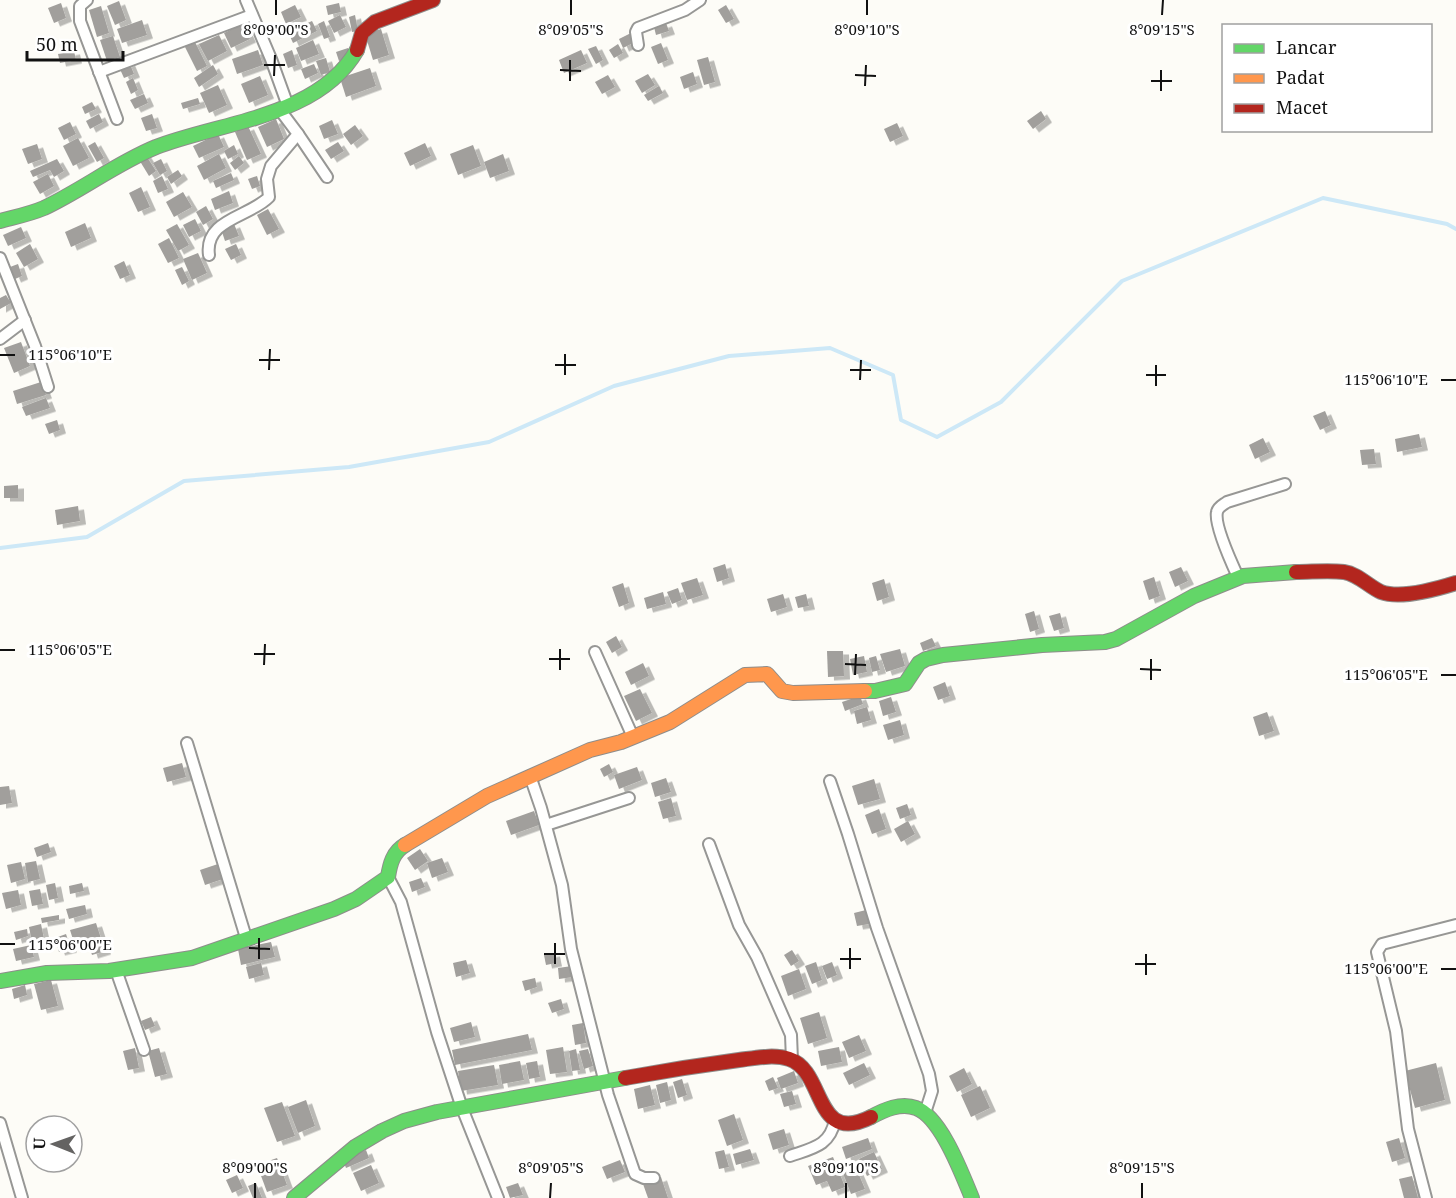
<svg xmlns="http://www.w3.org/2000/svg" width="1456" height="1198" font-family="'Noto Serif',serif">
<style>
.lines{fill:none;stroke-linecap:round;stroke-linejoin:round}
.stream{stroke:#cde8f7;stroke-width:4}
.building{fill:#a19f9c;filter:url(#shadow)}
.street-casing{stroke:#979795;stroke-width:14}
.fast-casing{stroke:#8e8d8b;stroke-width:16}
.slow-casing{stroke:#8e8d8b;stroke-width:16}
.jam-casing{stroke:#8e8d8b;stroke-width:16}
.street{stroke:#fffffe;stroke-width:10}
.fast{stroke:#63d668;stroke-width:14}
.slow{stroke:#ff974d;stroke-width:14}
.jam{stroke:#b3261e;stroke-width:14}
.ticks{fill:none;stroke:#111;stroke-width:2}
.ticks-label{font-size:15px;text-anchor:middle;fill:#111;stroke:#fff;stroke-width:6;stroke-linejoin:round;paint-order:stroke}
</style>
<defs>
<filter id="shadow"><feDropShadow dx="6" dy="3.5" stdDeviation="0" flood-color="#0004"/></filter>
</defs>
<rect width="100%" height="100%" fill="#fdfcf7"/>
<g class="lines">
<polyline class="stream" points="0,548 87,537 184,481 349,467 489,442 614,386 729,356 830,348 893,375 901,420 937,437 1001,402 1122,281 1323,198 1447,224 1456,229"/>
</g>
<g class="building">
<polygon points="119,1 126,20 115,25 107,6"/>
<polygon points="61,3 66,18 54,23 48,8"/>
<polygon points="339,3 341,12 328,15 326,6"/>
<polygon points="295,5 301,17 286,24 281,12"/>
<polygon points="726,5 734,19 726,23 718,10"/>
<polygon points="101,6 109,33 97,37 89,10"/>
<polygon points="340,15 346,27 334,33 328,21"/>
<polygon points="355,15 358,31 352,32 349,17"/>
<polygon points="142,20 147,35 122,43 117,29"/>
<polygon points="312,21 317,31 293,43 288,32"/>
<polygon points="324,21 330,37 324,39 318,24"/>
<polygon points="666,23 669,31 656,35 654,27"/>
<polygon points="243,24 250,39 231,48 224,33"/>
<polygon points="381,29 389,55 373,60 365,34"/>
<polygon points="631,33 635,42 623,48 619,39"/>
<polygon points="219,35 227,51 208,61 199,44"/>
<polygon points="113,36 120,57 107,61 100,40"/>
<polygon points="194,40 207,66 197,71 184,45"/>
<polygon points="313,40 319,54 301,61 296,48"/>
<polygon points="661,43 668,60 658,64 651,47"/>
<polygon points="618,44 623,53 614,58 609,50"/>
<polygon points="596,46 603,60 596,64 588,49"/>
<polygon points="348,48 351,57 339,61 336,52"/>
<polygon points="258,50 263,65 237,74 232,59"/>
<polygon points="292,50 297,65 288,68 283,54"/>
<polygon points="581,50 587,63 564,73 559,60"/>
<polygon points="74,51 76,60 60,63 58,54"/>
<polygon points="708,57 715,82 704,85 697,60"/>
<polygon points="326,58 330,72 321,75 316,61"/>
<polygon points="129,62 134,74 124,78 119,67"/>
<polygon points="314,64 318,73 305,79 301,69"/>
<polygon points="213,65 218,74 199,87 194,78"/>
<polygon points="370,68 376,86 346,97 340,78"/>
<polygon points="693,72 697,84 684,89 680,77"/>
<polygon points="648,74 655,85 642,93 635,81"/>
<polygon points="608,75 615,87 602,94 595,82"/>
<polygon points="260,76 268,95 249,103 241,84"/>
<polygon points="133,78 138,90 131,94 126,82"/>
<polygon points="218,85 227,105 209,113 200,93"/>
<polygon points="659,86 663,93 648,101 644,95"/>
<polygon points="144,94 148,103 135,109 130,100"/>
<polygon points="198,98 200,104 183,109 181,103"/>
<polygon points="92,102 96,109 85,114 82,107"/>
<polygon points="1041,111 1046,119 1033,129 1027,121"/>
<polygon points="99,114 103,122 90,129 86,121"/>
<polygon points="152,114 157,128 146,131 141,118"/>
<polygon points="276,119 284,139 267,147 258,127"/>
<polygon points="332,120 338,134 324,139 319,126"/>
<polygon points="70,122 76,134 64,140 58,128"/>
<polygon points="897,123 903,136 890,142 884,129"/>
<polygon points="355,125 363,136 351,145 343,134"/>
<polygon points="248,126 261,154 247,160 235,132"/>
<polygon points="218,134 224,147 199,158 193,146"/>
<polygon points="78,138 89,158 73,166 63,146"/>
<polygon points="95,142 104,158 97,162 88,146"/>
<polygon points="338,142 344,151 331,159 325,150"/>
<polygon points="425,143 431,156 410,166 404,153"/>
<polygon points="37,144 42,159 28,164 22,149"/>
<polygon points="234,145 238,154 228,159 224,151"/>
<polygon points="473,145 481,166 458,175 450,154"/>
<polygon points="145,154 156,171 149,176 138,158"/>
<polygon points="219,154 226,168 204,180 197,166"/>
<polygon points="503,154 509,171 490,178 484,162"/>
<polygon points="239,156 244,163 235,170 230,163"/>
<polygon points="57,159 64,171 54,177 50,170 33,177 30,171"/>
<polygon points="161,159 167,171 160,175 153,163"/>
<polygon points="178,170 182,176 171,184 167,177"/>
<polygon points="231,173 234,180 216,188 213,181"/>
<polygon points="48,174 54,186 40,194 33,182"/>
<polygon points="162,176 168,189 158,193 153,181"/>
<polygon points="257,176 260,186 252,189 248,179"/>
<polygon points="141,187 150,207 138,212 129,193"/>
<polygon points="229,191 233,203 215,210 211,199"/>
<polygon points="183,192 192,207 174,217 166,202"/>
<polygon points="206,206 213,219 203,225 196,212"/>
<polygon points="268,209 279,229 267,235 257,215"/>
<polygon points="195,219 201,231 189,237 183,225"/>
<polygon points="85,223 91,238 71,247 65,232"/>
<polygon points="177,224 189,245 178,251 166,230"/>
<polygon points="234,224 239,236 225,241 221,229"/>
<polygon points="21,227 26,238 8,246 3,235"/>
<polygon points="169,238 179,258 168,263 158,244"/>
<polygon points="30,244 38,259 24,267 16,253"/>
<polygon points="236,244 241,255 231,260 225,249"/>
<polygon points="198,253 207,273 192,280 183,259"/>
<polygon points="124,261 130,275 120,279 114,266"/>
<polygon points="18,264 22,276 15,279 10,267"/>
<polygon points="182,267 189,281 182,285 175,270"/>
<polygon points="6,295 11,303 0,309 0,298"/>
<polygon points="21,342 30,366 14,373 4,348"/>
<polygon points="41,382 46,395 17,404 13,391"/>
<polygon points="46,398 50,408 26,416 22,407"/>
<polygon points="1325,411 1331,425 1320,430 1313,416"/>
<polygon points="57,420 60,430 49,434 45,424"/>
<polygon points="1419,434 1422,447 1397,452 1395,439"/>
<polygon points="1263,438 1270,452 1255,459 1249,445"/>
<polygon points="1374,449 1376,464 1362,465 1360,450"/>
<polygon points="18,485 18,498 4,498 4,486"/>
<polygon points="78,506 80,521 57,525 55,510"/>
<polygon points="725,564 729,578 717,582 713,568"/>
<polygon points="1181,567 1188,581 1175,587 1169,572"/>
<polygon points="1154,577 1160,596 1149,600 1143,581"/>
<polygon points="697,578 703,595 687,600 681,583"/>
<polygon points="884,579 889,597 877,601 872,583"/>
<polygon points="623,583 629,603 619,607 612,587"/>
<polygon points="678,588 682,600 672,604 667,592"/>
<polygon points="663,592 666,604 647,609 644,598"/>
<polygon points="783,594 787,607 771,612 767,599"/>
<polygon points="806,594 809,606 798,608 795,597"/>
<polygon points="1034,611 1039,629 1030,632 1025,614"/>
<polygon points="1060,613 1064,628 1054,631 1049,616"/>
<polygon points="616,636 622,647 612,653 606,642"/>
<polygon points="932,638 936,646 923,651 920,643"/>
<polygon points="900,649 905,666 886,672 880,654"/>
<polygon points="827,651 843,651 844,676 828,677"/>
<polygon points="864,656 867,672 853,675 850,659"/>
<polygon points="876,656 880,670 872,672 869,658"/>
<polygon points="643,663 649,676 631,685 625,672"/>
<polygon points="945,682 950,696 938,700 933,687"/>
<polygon points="640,689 652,713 636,721 624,696"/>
<polygon points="860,696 863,704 845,711 842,702"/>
<polygon points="891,697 896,712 883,716 879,701"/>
<polygon points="867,707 871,720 857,724 854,711"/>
<polygon points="1267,712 1274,731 1259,736 1253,717"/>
<polygon points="900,720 904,735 888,740 883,725"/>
<polygon points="182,763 186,777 167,782 163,768"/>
<polygon points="609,764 613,772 604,777 600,769"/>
<polygon points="637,767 642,780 619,789 614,775"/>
<polygon points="666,778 671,792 655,797 651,783"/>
<polygon points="874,779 880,799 858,805 852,786"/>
<polygon points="9,786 12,803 0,805 0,787"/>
<polygon points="671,798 676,816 663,819 658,802"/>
<polygon points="907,804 911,815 900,819 896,808"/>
<polygon points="879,809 886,829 872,834 865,815"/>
<polygon points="534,811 539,825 511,835 506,821"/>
<polygon points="908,821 915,834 901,842 894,829"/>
<polygon points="48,843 51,852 37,857 34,848"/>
<polygon points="420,849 428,861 415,870 407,858"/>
<polygon points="442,858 448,872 432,878 427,863"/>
<polygon points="36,861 40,879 28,882 25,863"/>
<polygon points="21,862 25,879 11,883 7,865"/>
<polygon points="218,864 223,879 205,885 200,870"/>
<polygon points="421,878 425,887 412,892 409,882"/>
<polygon points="55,883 58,898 49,900 46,885"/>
<polygon points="82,883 84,891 70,894 69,886"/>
<polygon points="40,889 43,904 32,906 29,891"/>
<polygon points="18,890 21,905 6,909 2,893"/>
<polygon points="85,905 87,914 69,919 66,909"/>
<polygon points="866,910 869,924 857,926 854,913"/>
<polygon points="59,915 59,920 42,923 41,918"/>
<polygon points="96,923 105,951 92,955 88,942 75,946 70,930"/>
<polygon points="41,924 44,939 32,942 29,927"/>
<polygon points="27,929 28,936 16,940 14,932"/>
<polygon points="66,934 71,949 59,952 55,938"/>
<polygon points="271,942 275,957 241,965 238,949"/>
<polygon points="31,945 34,957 16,961 13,949"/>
<polygon points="792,950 799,961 791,966 784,955"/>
<polygon points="554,953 556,963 546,965 544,955"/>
<polygon points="466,960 470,973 456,977 453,963"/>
<polygon points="816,962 822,980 812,984 805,966"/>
<polygon points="832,962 837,975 827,979 822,966"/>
<polygon points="261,963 264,975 249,979 246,967"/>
<polygon points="572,966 573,977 559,979 558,968"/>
<polygon points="799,969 806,989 788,996 781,976"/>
<polygon points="535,978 537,987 525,991 522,981"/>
<polygon points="51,980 58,1006 41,1010 34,984"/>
<polygon points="25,985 27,995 14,999 12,989"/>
<polygon points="561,999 564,1009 552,1013 548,1003"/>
<polygon points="819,1012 827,1038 808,1044 800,1018"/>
<polygon points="151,1017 155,1026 145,1030 141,1021"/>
<polygon points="471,1022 475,1037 454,1042 450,1028"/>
<polygon points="583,1023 586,1043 575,1045 572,1025"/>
<polygon points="528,1034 532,1050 455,1065 452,1050"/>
<polygon points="859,1035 866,1051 849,1058 842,1042"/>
<polygon points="563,1047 567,1072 550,1074 546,1050"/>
<polygon points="839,1047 842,1062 821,1066 818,1051"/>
<polygon points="135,1048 139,1068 128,1070 123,1051"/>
<polygon points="159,1048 167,1074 155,1077 148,1051"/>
<polygon points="576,1049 580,1070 572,1071 569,1051"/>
<polygon points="588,1049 593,1066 584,1069 579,1051"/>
<polygon points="520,1061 524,1080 502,1084 499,1065"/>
<polygon points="537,1061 540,1077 529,1079 526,1063"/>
<polygon points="864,1063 870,1075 849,1085 843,1073"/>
<polygon points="1436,1063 1445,1100 1415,1108 1405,1071"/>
<polygon points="494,1065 498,1085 461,1091 458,1071"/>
<polygon points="964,1068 972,1084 957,1092 949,1076"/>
<polygon points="794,1071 798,1083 781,1089 777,1078"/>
<polygon points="773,1077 778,1088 769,1091 765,1081"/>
<polygon points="682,1079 687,1095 678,1098 673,1082"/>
<polygon points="667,1082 671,1100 660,1103 656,1085"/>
<polygon points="650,1085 655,1105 638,1109 634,1089"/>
<polygon points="980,1086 990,1108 971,1117 961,1095"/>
<polygon points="792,1091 796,1104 784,1107 780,1094"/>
<polygon points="306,1100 315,1126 298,1133 288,1107"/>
<polygon points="282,1102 295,1136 277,1142 264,1108"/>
<polygon points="734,1114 743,1140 727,1146 718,1120"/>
<polygon points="784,1129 789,1145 773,1150 768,1134"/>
<polygon points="868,1138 872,1149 846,1159 842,1147"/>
<polygon points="1399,1138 1405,1158 1392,1162 1386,1142"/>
<polygon points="750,1149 754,1160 736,1165 733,1154"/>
<polygon points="366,1150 369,1158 346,1168 343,1160"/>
<polygon points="724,1150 729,1167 719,1169 715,1152"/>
<polygon points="874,1152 882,1169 867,1176 859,1159"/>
<polygon points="833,1157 845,1187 832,1192 827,1181 816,1185 808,1166"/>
<polygon points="277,1158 287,1185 267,1192 257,1165"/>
<polygon points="620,1160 625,1172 607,1179 602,1167"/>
<polygon points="371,1165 379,1183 361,1191 353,1173"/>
<polygon points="856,1168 865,1189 851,1194 843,1173"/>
<polygon points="237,1175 243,1188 232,1193 226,1180"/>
<polygon points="1412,1176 1418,1198 1404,1198 1399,1179"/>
<polygon points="661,1177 668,1198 648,1198 643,1184"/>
<polygon points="256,1183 262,1198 253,1198 248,1186"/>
<polygon points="518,1183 523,1195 510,1198 506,1187"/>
</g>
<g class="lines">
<defs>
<g id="street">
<polyline points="87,0 80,6 80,21 117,119"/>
<polyline points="246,0 271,59 288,106"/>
<polyline points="638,45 636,32 638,28 685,10 700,0"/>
<polyline points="99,72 252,15"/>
<polyline points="298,134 327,177"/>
<path d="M209 255C204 219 250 217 269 197L267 179 271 166 298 134 280 110"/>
<polyline points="0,258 35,346 48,387"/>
<polyline points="0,339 25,320"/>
<path d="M1238 577C1232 564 1214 525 1217 512 1218 507 1223 505 1227 502L1285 484"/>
<polyline points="595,652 633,737"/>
<polyline points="187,743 247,941"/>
<polyline points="530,776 541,808 562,885 571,949 608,1095 635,1174 644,1178 654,1178"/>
<polyline points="830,781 848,834 877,928 929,1074 932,1091 925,1113"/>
<polyline points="546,825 629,798"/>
<polyline points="709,844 739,925 757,957 791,1035 792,1060"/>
<polyline points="388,877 401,902 437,1032 462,1108 498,1198"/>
<polyline points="116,970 144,1050"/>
<polyline points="0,1123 22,1198"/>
<path d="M790 1156C813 1148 830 1146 835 1120"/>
<polyline points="1426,1198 1408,1129 1396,1031 1377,952 1382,944 1456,925"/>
</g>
<g id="fast">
<path d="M0 221C15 217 30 214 44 208 82 190 117 163 156 147 221 122 319 117 357 50"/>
<polyline points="865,691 875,691 905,684 919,663 926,659 943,655 1042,645 1105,642 1116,639 1194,596 1243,576 1296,572"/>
<path d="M0 981 47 973 109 971 192 958 334 909 356 899 388 877C390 864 393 852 405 845"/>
<path d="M871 1117C884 1110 901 1102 916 1108 941 1117 962 1174 972 1198"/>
<polyline points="294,1198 355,1147 382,1131 404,1121 437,1112 625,1078"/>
</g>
<polyline id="slow" points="405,845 487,796 590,750 621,742 670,722 745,675 767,674 782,691 793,693 865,691"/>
<g id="jam">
<polyline points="357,50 362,33 375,22 433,0"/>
<path d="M1296 572C1312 572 1328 570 1344 572 1358 574 1368 586 1381 592 1400 599 1437 589 1456 583"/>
<path d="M625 1078C663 1071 701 1065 739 1060 755 1058 774 1054 789 1059 826 1071 813 1146 871 1117"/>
</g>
</defs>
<use href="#street" class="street-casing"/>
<use href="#fast" class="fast-casing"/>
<use href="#slow" class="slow-casing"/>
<use href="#jam" class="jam-casing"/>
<use href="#street" class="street"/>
<use href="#fast" class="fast"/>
<use href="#slow" class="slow"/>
<use href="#jam" class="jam"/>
</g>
<path class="ticks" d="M276 15V0M571 15V0M867 15V0M1162 15 1163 0M264 65H285M560 70 581 71M855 75 876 76M274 76 275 55M570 81V60M1151 81H1172M865 86 866 65M1161 91V70M0 355H15M259 360H280M555 365H576M269 370 270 349M850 370H871M565 375V354M1146 375H1166M860 380 861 360M1441 380H1456M1156 386V365M0 650H15M254 654H275M549 659H570M845 664 866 665M264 665 265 644M1140 669 1161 670M560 670V649M855 675 856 654M1441 675H1456M1151 680V659M0 944H15M249 948 270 949M544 954H565M259 959V938M840 959H861M555 964V943M1135 964H1156M850 969V948M1441 969H1456M1146 975V954M255 1198V1183M550 1198 551 1183M846 1198V1183M1142 1198V1183"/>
<g class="ticks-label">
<text x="276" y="35">8°09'00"S</text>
<text x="571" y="35">8°09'05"S</text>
<text x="867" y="35">8°09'10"S</text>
<text x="1162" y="35">8°09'15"S</text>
<text x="70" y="360">115°06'10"E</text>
<text x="1386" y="385">115°06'10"E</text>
<text x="70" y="655">115°06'05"E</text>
<text x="1386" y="680">115°06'05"E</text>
<text x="70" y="950">115°06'00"E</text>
<text x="1386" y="974">115°06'00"E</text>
<text x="255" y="1173">8°09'00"S</text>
<text x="551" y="1173">8°09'05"S</text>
<text x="846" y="1173">8°09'10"S</text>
<text x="1142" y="1173">8°09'15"S</text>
</g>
<rect x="1222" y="24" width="210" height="108" fill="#ffffff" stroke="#a0a0a0" stroke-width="1.5"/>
<rect x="1234" y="44" width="30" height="9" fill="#63d668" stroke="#a0a0a0" stroke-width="1.5"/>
<text x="1276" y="54" font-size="18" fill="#111111">Lancar</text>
<rect x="1234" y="74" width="30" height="9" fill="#ff974d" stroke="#a0a0a0" stroke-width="1.5"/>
<text x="1276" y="84" font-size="18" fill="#111111">Padat</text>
<rect x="1234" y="104" width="30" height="9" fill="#b3261e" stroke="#a0a0a0" stroke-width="1.5"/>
<text x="1276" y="114" font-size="18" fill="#111111">Macet</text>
<g transform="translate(54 1144) rotate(271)"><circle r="28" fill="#ffffff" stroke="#a0a0a0" stroke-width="1.5"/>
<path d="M0-4.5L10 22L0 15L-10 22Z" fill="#646362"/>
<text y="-9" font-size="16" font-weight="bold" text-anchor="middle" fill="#111111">U</text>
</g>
<path d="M27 51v9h96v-9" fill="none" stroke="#111111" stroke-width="3"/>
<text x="36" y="51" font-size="18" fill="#111111" stroke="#ffffff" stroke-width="4.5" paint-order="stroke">50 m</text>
</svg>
